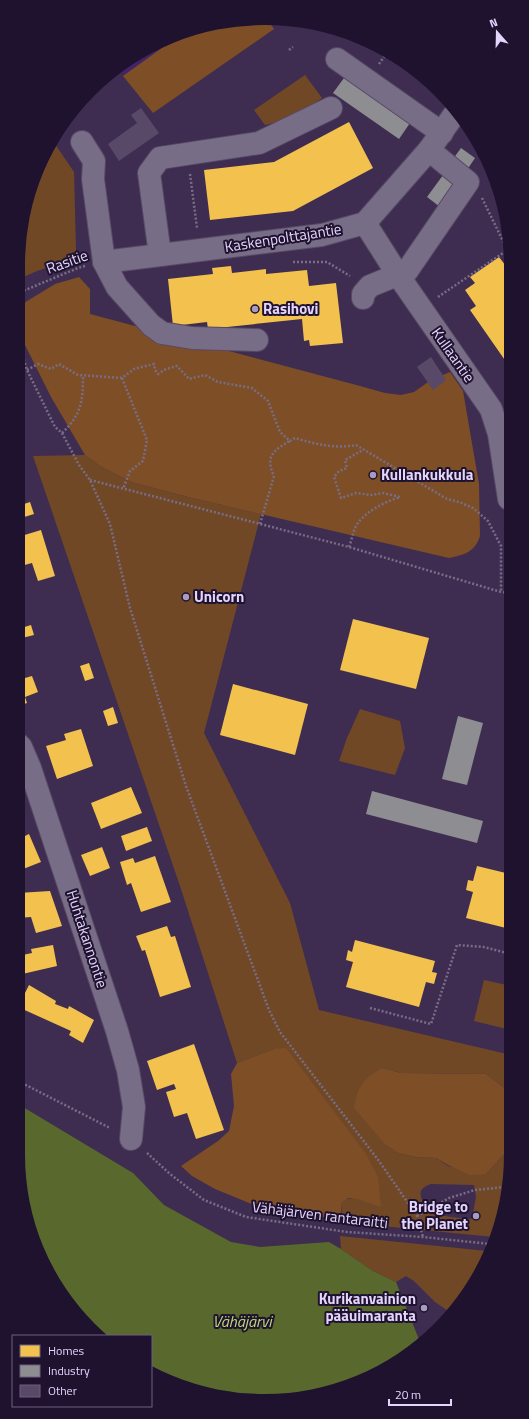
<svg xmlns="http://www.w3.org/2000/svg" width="529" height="1419" font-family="'Titillium Web',sans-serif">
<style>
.built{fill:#432466}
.green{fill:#714826;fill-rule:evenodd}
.forest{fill:#7e4f26}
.water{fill:#59682d}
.homes{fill:#f2c14e}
.industry{fill:#8d8d92}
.building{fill:#574967}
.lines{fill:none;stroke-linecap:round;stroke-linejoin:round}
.minor-casing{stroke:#574967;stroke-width:24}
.path{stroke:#786d86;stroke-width:2.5;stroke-dasharray:2 2;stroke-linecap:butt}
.minor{stroke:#786d87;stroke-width:22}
.poi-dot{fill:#a99ac0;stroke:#1e122e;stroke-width:1.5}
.labels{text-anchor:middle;stroke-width:4;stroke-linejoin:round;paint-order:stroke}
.street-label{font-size:15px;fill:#e3d5fc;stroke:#1e122e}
.poi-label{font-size:15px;font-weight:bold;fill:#e3d5fc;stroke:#1e122e;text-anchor:start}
.water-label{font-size:16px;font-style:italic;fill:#bfda7a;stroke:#1e122e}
</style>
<rect width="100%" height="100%" fill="#3e2d50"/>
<polygon class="built" points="173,40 123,76 119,70 141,51"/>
<g class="green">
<polygon points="305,75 322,98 294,118 265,125 254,110"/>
<polygon points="55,144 74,172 76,250 73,259 37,271 19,279 18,264 26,200"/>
<path d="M85 455 100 466 131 482 188 497 261 514 204 733 290 903 319 1010 511 1055V1088L506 1089 486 1074 401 1073 382 1068 386 1145 398 1153 416 1157 436 1158 448 1166 486 1174 507 1151 511 1152 503 1219 494 1237 341 1222 342 1202C356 1193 367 1203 381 1206L274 1049 237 1063 180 886 33 456ZM431 1184 474 1185 476 1197 472 1219C454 1217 426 1218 421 1197 419 1189 425 1186 431 1184Z"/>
<polygon points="360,709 400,721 405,748 395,775 339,761 347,738"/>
<polygon points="484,980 511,986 511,1030 474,1021"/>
<polygon points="340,1236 487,1251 460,1304 451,1313 435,1302 414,1281 406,1276 396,1282 373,1271 341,1249"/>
</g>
<g class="forest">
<polygon points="233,20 270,23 274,29 153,113 123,76 173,40"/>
<path d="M79 277 90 289V314L360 386 385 393 401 395 414 392 431 380 450 372 463 391 479 484 480 536C475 552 464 555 449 558L188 497 131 482 100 466 85 455 51 397 19 333V306L55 284Z"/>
<polygon points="286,1048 366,1154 378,1177 381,1207 358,1199 349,1198 342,1202 340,1220 254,1205 215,1189 192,1176 181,1166 218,1141 229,1131 234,1106 231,1074 237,1063 274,1049"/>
<path d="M382 1068 401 1073 486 1074 506 1089 511 1088V1152L507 1151 486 1174 470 1175 448 1165 436 1158 416 1157 398 1153 386 1145 354 1108C358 1086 362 1080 382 1068Z"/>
</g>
<polygon class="water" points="18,1104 133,1173 164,1205 231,1242 260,1247 329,1242 341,1249 373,1271 396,1282 420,1342 401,1360 313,1396 232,1399 151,1371 151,1336 102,1336 79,1317 31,1234 18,1154"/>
<g class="homes">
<polygon points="349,122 373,168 293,211 210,220 204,170 274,162"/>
<polygon points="499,257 509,270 509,366 470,310 476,306 465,290 475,283 470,277"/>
<polygon points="231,266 232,273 266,269 266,274 307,270 309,286 336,283 343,343 310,346 309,340 304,341 302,319 208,329 207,322 173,326 168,279 213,274 212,268"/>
<polygon points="30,502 34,514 18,519 18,506"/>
<polygon points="41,530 55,576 38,581 32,563 21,566 18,554 18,537"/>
<polygon points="353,619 429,638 416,689 340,670"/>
<polygon points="31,625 34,635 18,639 18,629"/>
<polygon points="89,663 94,678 85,681 80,666"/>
<polygon points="32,676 38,692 25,697 27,703 18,706 18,680"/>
<polygon points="233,684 308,704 295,755 220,735"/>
<polygon points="113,707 118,723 108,726 103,711"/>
<polygon points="81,729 93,766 57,779 46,746 66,740 64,734"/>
<polygon points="131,787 142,813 101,829 91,803"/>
<polygon points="147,827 152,841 126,851 121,836"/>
<polygon points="18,832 21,838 29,834 41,862 18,871"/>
<polygon points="102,847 110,868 90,876 81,855"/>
<polygon points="155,856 171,902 141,912 131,883 127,885 120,862 133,858 135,863"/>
<polygon points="477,866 510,874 510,929 466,918 473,892 466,890 468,880 473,881"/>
<polygon points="50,891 62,926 36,933 31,917 18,918 18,893"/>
<polygon points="167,926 171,937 175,936 191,987 160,997 145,950 142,951 136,936"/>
<polygon points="355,940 435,961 432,972 437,973 434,984 426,982 419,1007 346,987 353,962 346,960 348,950 352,952"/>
<polygon points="53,945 57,966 18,975 18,956 32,953 31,949"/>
<polygon points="29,985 56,1001 55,1004 68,1009 69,1006 94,1020 83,1043 69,1035 71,1031 18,1007"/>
<polygon points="194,1044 224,1130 196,1139 187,1113 174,1117 166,1092 176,1089 174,1084 157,1090 147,1061"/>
</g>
<g class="industry">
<polygon points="344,78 410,123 399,139 333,93"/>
<polygon points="461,148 475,158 467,170 453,159"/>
<polygon points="446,171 463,183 444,210 427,197"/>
<polygon points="458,716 483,723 467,785 442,779"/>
<polygon points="372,791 483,821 477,843 366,814"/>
</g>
<g class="building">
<polygon points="141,108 159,133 119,161 108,144 137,123 131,115"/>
<polygon points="431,357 446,380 433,390 417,367"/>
</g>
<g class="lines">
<defs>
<g id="minor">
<polyline points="337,59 442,133"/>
<polyline points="82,142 94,161 93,179 104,262 117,287 151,325 162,333 192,338 257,340"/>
<polyline points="365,223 398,275 491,409 499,434 509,499"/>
<polyline points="160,255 149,173 160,158 259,143 331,108"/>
<polyline points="104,262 322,235 365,223 429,150 456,112"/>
<polyline points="363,298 363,294 370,286 407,271 468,182 429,150"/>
<polyline points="18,744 21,747 30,768 117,1031 128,1070 134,1107 131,1139"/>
</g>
</defs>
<use href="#minor" class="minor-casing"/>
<g class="path">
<polyline points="289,50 293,47"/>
<polyline points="379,64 388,51"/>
<polyline points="190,174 197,228"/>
<polyline points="482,198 503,241 509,249"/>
<polyline points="293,262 327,262 350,276"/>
<polyline points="18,296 23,291 78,268 85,266"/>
<polyline points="438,297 509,249"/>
<polyline points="18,340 27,370 55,427 62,433 79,465 90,480 110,524 130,608 186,786 269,1010 280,1032 379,1161 417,1216 423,1237"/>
<path d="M27 370 38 364 51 369 59 364 78 375 122 378 134 369 154 364 155 370 158 374 166 369 177 366 189 379 205 375 218 382 252 388 268 401 280 432 290 441 295 438C315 444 335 449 356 445L447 499 459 502 473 508 488 521 501 546V592"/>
<polyline points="122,378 147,440 143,461 130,471 123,489"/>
<path d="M62 433C81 415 83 402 83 376"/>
<polyline points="90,480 349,547 501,592 510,593"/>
<path d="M260 524 274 476C265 457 273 450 290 441"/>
<path d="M349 547C352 540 353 529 358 523 368 510 385 502 400 497L383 493 371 495 356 493 341 498 334 477 339 471 347 468 345 460 363 450"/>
<polyline points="370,1008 431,1024 457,945 484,947 511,954"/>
<polyline points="18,1081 110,1128"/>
<polyline points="147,1153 170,1174 204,1200 246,1217 347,1232 423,1237 490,1244"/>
<polyline points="417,1216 449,1198 475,1190 505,1187"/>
<polyline points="497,1230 505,1187 509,1173"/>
</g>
<use href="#minor" class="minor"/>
</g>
<g class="poi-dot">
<circle cx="255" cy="309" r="4"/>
<circle cx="373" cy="475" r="4"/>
<circle cx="186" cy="597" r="4"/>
<circle cx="476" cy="1216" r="4"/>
<circle cx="424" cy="1308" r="4"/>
</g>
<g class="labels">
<g class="street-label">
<text transform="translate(283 238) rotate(-9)" y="5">Kaskenpolttajantie</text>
<text transform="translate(67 262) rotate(-20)" y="5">Rasitie</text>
<text transform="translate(453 355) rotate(55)" y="5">Kullaantie</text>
<text transform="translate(87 939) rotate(72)" y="5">Huhtakannontie</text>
<text transform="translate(320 1215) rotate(7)" y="5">Vähäjärven rantaraitti</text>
</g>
<g class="poi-label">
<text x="263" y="314">Rasihovi</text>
<text x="381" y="480">Kullankukkula</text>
<text x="194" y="602">Unicorn</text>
<text x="468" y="1212" text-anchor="end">Bridge to<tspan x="468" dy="17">the Planet</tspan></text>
<text x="416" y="1304" text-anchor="end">Kurikanvainion<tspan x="416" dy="17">pääuimaranta</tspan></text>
</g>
<g class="water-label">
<text x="242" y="1327">Vähäjärvi</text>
</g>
</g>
<path d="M0 0H529V1419H0ZM264 25H265A239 239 0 0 1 504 264V1155A239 239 0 0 1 265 1394H264A239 239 0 0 1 25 1155V264A239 239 0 0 1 264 25Z" fill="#1e122e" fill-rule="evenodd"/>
<rect x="12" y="1335" width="140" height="72" fill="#1e122e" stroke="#6d6080"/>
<rect x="20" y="1345" width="20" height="12" fill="#f2c14e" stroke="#6d6080"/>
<text x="48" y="1355" font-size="12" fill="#e3d5fc">Homes</text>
<rect x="20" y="1365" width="20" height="12" fill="#8d8d92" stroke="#6d6080"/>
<text x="48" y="1375" font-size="12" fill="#e3d5fc">Industry</text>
<rect x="20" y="1385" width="20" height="12" fill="#574967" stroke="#6d6080"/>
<text x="48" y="1395" font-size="12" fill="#e3d5fc">Other</text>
<g transform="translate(497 32) rotate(340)" stroke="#1e122e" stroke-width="3" paint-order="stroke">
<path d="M0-3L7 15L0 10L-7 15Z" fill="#e3d5fc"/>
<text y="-6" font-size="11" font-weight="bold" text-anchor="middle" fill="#e3d5fc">N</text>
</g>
<path d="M389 1399v6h62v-6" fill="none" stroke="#e3d5fc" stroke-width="2"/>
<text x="395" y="1399" font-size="12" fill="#e3d5fc" stroke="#1e122e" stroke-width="3" paint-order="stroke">20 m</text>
</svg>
